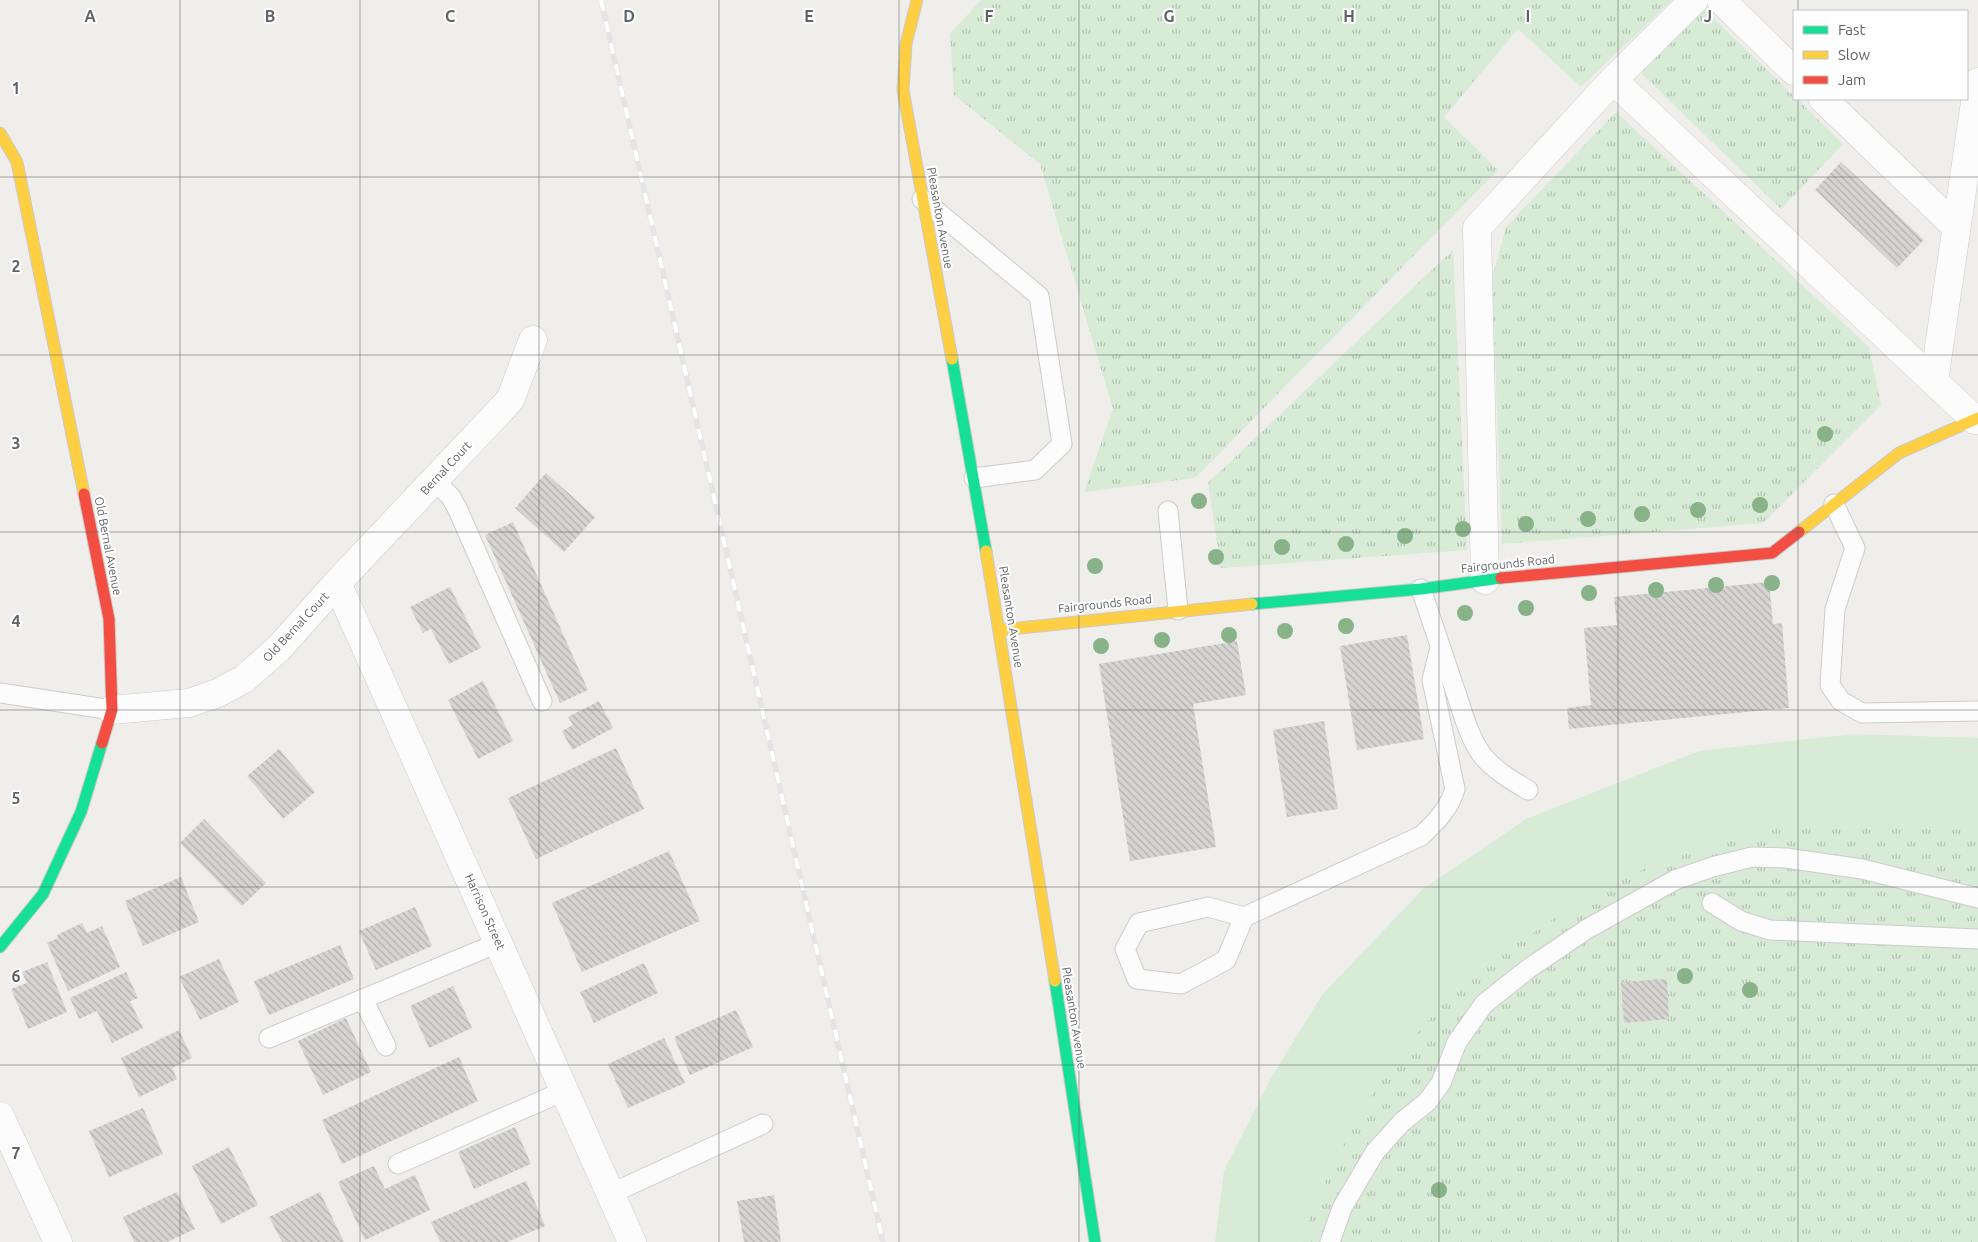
<svg xmlns="http://www.w3.org/2000/svg" width="1978" height="1242" font-family="Ubuntu,sans-serif">
<style>
.grass{fill:url(#grass-tufts)}
.park{fill:#d8ebd6}
.building{fill:url(#building-back-hatch)}
.lines{fill:none;stroke-linecap:round;stroke-linejoin:round}
.lane-casing{stroke:#cbcccc;stroke-width:21}
.street-casing{stroke:#cbcccc;stroke-width:29}
.fast-casing{stroke:#cacacb;stroke-width:13}
.slow-casing{stroke:#cacacb;stroke-width:13}
.jam-casing{stroke:#cacacb;stroke-width:13}
.lane{stroke:#fdfcfc;stroke-width:19}
.street{stroke:#fdfcfc;stroke-width:28}
.fast{stroke:#16e098;stroke-width:11}
.slow{stroke:#ffcf43;stroke-width:11}
.jam{stroke:#f24e42;stroke-width:11}
.rail-casing{stroke:#e4e4e4;stroke-width:5.5}
.rail{stroke:#fff;stroke-width:4;stroke-dasharray:11;stroke-linecap:butt}
.tree{fill:#88b388}
.grid{fill:none;stroke:#5f6368;stroke-width:1;stroke-opacity:0.55}
.labels{text-anchor:middle;stroke-width:4;stroke-linejoin:round;paint-order:stroke}
.street-label{font-size:12px;fill:#5f6368;stroke:#fff}
.grid-label{font-size:16px;text-anchor:middle;font-weight:bold;fill:#5f6368;stroke:#fff;stroke-width:4;stroke-linejoin:round;paint-order:stroke}
</style>
<defs>
<pattern id="grass-tufts" width="24" height="20" patternUnits="userSpaceOnUse" patternTransform="scale(1.25)"><rect width="24" height="20" fill="#d8ebd6"/><path d="M3 7l-1-3M5 7V3M7 7l1-3M15 17l-1-3M17 17v-4M19 17l1-3" fill="none" stroke="#b2c2b1"/></pattern>
<pattern id="building-back-hatch" width="6" height="6" patternUnits="userSpaceOnUse" patternTransform="scale(1.25)"><rect width="6" height="6" fill="#d6d5d3"/><path d="M-1 5l2 2M0 0l6 6M5-1l2 2" fill="none" stroke="#b1b0af"/></pattern>
</defs>
<rect width="100%" height="100%" fill="#efeeea"/>
<g class="grass">
<polygon points="981,0 1672,0 1581,87 1518,29 1444,117 1498,170 1195,478 1084,492 1113,409 1040,164 954,95 950,34"/>
<polygon points="1703,8 1794,96 1794,99 1797,99 1843,144 1781,209 1641,73"/>
<polygon points="1616,112 1869,347 1881,405 1763,523 1502,544 1492,279 1506,227"/>
<polygon points="1453,250 1467,550 1221,568 1208,483"/>
<polygon points="1889,827 1978,830 1978,1242 1299,1242 1333,1164 1387,1067 1468,976 1577,903 1663,859 1777,828"/>
</g>
<polygon class="park" points="1854,734 1978,738 1978,830 1889,827 1777,828 1663,859 1577,903 1468,976 1387,1067 1333,1164 1299,1242 1215,1242 1224,1171 1271,1078 1322,995 1423,889 1526,819 1699,751"/>
<g class="building">
<polygon points="1841,162 1924,240 1897,268 1815,190"/>
<polygon points="546,473 595,517 564,552 515,508"/>
<polygon points="513,522 588,690 560,703 485,535"/>
<polygon points="1769,582 1773,624 1782,623 1789,708 1569,729 1567,708 1591,705 1584,628 1617,625 1614,597"/>
<polygon points="450,587 481,648 449,664 431,629 423,633 410,607"/>
<polygon points="1407,635 1424,739 1357,750 1340,646"/>
<polygon points="1237,641 1246,695 1193,704 1216,847 1130,861 1099,664"/>
<polygon points="483,681 513,741 478,759 448,700"/>
<polygon points="599,701 613,728 572,750 562,731 573,725 568,717"/>
<polygon points="1324,721 1338,809 1287,817 1273,730"/>
<polygon points="616,748 644,809 536,859 508,798"/>
<polygon points="279,749 315,792 283,819 247,776"/>
<polygon points="204,819 266,883 242,906 180,843"/>
<polygon points="669,851 700,921 582,972 552,903"/>
<polygon points="181,877 199,922 143,946 125,901"/>
<polygon points="415,907 432,946 376,970 359,931"/>
<polygon points="82,923 87,933 102,926 120,967 68,991 47,943 58,938 57,935"/>
<polygon points="340,945 354,979 269,1015 254,981"/>
<polygon points="219,959 239,1002 200,1020 179,977"/>
<polygon points="47,962 67,1012 28,1029 11,989 27,983 22,972"/>
<polygon points="644,963 658,993 594,1023 580,992"/>
<polygon points="126,972 138,998 130,1001 143,1028 112,1043 97,1011 79,1019 70,998"/>
<polygon points="1667,979 1669,1019 1624,1023 1621,982"/>
<polygon points="453,986 472,1028 429,1048 410,1006"/>
<polygon points="736,1010 753,1047 690,1075 674,1037"/>
<polygon points="346,1018 371,1072 323,1095 298,1041"/>
<polygon points="179,1030 192,1058 172,1068 177,1079 139,1097 121,1058"/>
<polygon points="664,1038 685,1083 628,1108 608,1064"/>
<polygon points="459,1057 478,1101 342,1164 322,1120"/>
<polygon points="143,1108 163,1154 109,1177 89,1131"/>
<polygon points="515,1127 531,1164 474,1189 458,1152"/>
<polygon points="229,1147 258,1205 221,1224 192,1166"/>
<polygon points="374,1166 385,1189 415,1175 430,1210 365,1240 338,1182"/>
<polygon points="526,1181 545,1226 507,1242 440,1242 431,1222"/>
<polygon points="177,1192 195,1229 167,1242 134,1242 123,1217"/>
<polygon points="320,1192 344,1242 282,1242 269,1217"/>
<polygon points="774,1195 781,1242 744,1242 737,1201"/>
</g>
<g class="lines">
<defs>
<g id="lane">
<polyline points="922,199 1039,296 1062,444 1035,470 974,478"/>
<polyline points="434,480 451,497 458,510 542,701"/>
<polyline points="1834,504 1855,548 1835,609 1830,685 1841,701 1862,713 1978,711"/>
<polyline points="1168,511 1178,610"/>
<path d="M1421 589C1432 622 1443 654 1454 687 1462 709 1468 736 1482 755 1494 770 1511 780 1528 790"/>
<polyline points="0,693 112,710"/>
<polyline points="1712,903 1741,921 1770,930 1978,939"/>
<path d="M1244 917 1226 960 1181 984 1137 979 1125 949 1139 923 1208 907 1244 917 1421 836C1436 822 1449 809 1455 789L1432 680 1440 648"/>
<polyline points="363,999 386,1046"/>
<polyline points="269,1038 498,943"/>
<polyline points="398,1164 564,1091"/>
<polyline points="610,1194 763,1124"/>
<polyline points="1330,1242 1342,1208 1375,1152 1402,1122 1427,1102 1441,1083 1457,1042 1484,1004 1528,969 1587,929 1675,880 1712,867 1752,857 1786,858 1862,869 1978,898"/>
</g>
<g id="street">
<polyline points="1721,0 1794,71"/>
<polyline points="1613,80 1975,420"/>
<polyline points="1823,99 1956,227"/>
<polyline points="1934,381 1978,82"/>
<polyline points="1485,580 1477,228 1613,80 1694,0"/>
<polyline points="337,583 632,1242"/>
<polyline points="112,710 189,703 218,693 244,679 279,648 337,583 510,400 533,340"/>
<polyline points="0,1116 58,1242"/>
</g>
<g id="fast">
<polyline points="952,359 986,551"/>
<polyline points="1252,604 1421,589 1501,578"/>
<polyline points="0,947 43,894 81,812 102,743"/>
<polyline points="1055,981 1095,1242"/>
</g>
<g id="slow">
<polyline points="917,0 906,44 903,90 952,359"/>
<polyline points="0,133 17,162 84,494"/>
<polyline points="1799,532 1899,453 1978,418"/>
<polyline points="986,551 1055,981"/>
<polyline points="1000,630 1252,604"/>
</g>
<g id="jam">
<polyline points="84,494 109,619 112,710 102,743"/>
<polyline points="1501,578 1772,553 1799,532"/>
</g>
</defs>
<use href="#lane" class="lane-casing"/>
<use href="#street" class="street-casing"/>
<use href="#fast" class="fast-casing"/>
<use href="#slow" class="slow-casing"/>
<use href="#jam" class="jam-casing"/>
<use href="#lane" class="lane"/>
<use href="#street" class="street"/>
<use href="#fast" class="fast"/>
<use href="#slow" class="slow"/>
<use href="#jam" class="jam"/>
<defs>
<polyline id="rail" points="601,0 883,1242"/>
</defs>
<use href="#rail" class="rail-casing"/>
<use href="#rail" class="rail"/>
</g>
<g class="tree">
<circle cx="1825" cy="434" r="8"/>
<circle cx="1199" cy="501" r="8"/>
<circle cx="1760" cy="505" r="8"/>
<circle cx="1698" cy="510" r="8"/>
<circle cx="1642" cy="514" r="8"/>
<circle cx="1588" cy="519" r="8"/>
<circle cx="1526" cy="524" r="8"/>
<circle cx="1463" cy="529" r="8"/>
<circle cx="1405" cy="536" r="8"/>
<circle cx="1346" cy="544" r="8"/>
<circle cx="1282" cy="547" r="8"/>
<circle cx="1216" cy="557" r="8"/>
<circle cx="1095" cy="566" r="8"/>
<circle cx="1772" cy="583" r="8"/>
<circle cx="1716" cy="585" r="8"/>
<circle cx="1656" cy="590" r="8"/>
<circle cx="1589" cy="593" r="8"/>
<circle cx="1526" cy="608" r="8"/>
<circle cx="1465" cy="613" r="8"/>
<circle cx="1346" cy="626" r="8"/>
<circle cx="1285" cy="631" r="8"/>
<circle cx="1229" cy="635" r="8"/>
<circle cx="1162" cy="640" r="8"/>
<circle cx="1101" cy="646" r="8"/>
<circle cx="1685" cy="976" r="8"/>
<circle cx="1750" cy="990" r="8"/>
<circle cx="1439" cy="1190" r="8"/>
</g>
<path class="grid" d="M180 0V1242M360 0V1242M539 0V1242M719 0V1242M899 0V1242M1079 0V1242M1259 0V1242M1439 0V1242M1618 0V1242M1798 0V11M1798 99V1242M0 177H1978M0 355H1978M0 532H1978M0 710H1978M0 887H1978M0 1065H1978"/>
<g class="labels">
<g class="street-label">
<text transform="translate(940 218) rotate(80)" y="4">Pleasanton Avenue</text>
<text transform="translate(446 468) rotate(-47)" y="4">Bernal Court</text>
<text transform="translate(108 546) rotate(79)" y="4">Old Bernal Avenue</text>
<text transform="translate(1508 564) rotate(-6)" y="4">Fairgrounds Road</text>
<text transform="translate(1105 604) rotate(-6)" y="4">Fairgrounds Road</text>
<text transform="translate(1011 617) rotate(81)" y="4">Pleasanton Avenue</text>
<text transform="translate(296 627) rotate(-47)" y="4">Old Bernal Court</text>
<text transform="translate(485 912) rotate(66)" y="4">Harrison Street</text>
<text transform="translate(1074 1018) rotate(81)" y="4">Pleasanton Avenue</text>
</g>
</g>
<g class="grid-label">
<text x="90" y="22">A</text>
<text x="270" y="22">B</text>
<text x="450" y="22">C</text>
<text x="629" y="22">D</text>
<text x="809" y="22">E</text>
<text x="989" y="22">F</text>
<text x="1169" y="22">G</text>
<text x="1349" y="22">H</text>
<text x="1528" y="22">I</text>
<text x="1708" y="22">J</text>
<text x="16" y="94">1</text>
<text x="16" y="272">2</text>
<text x="16" y="449">3</text>
<text x="16" y="627">4</text>
<text x="16" y="804">5</text>
<text x="16" y="982">6</text>
<text x="16" y="1159">7</text>
</g>
<rect x="1793" y="10" width="175" height="90" fill="#ffffff" stroke="#bfc1c3"/>
<rect x="1803" y="26" width="25" height="8" fill="#16e098" stroke="#bfc1c3"/>
<text x="1838" y="35" font-size="15" fill="#5f6368">Fast</text>
<rect x="1803" y="51" width="25" height="8" fill="#ffcf43" stroke="#bfc1c3"/>
<text x="1838" y="60" font-size="15" fill="#5f6368">Slow</text>
<rect x="1803" y="76" width="25" height="8" fill="#f24e42" stroke="#bfc1c3"/>
<text x="1838" y="85" font-size="15" fill="#5f6368">Jam</text>
</svg>
